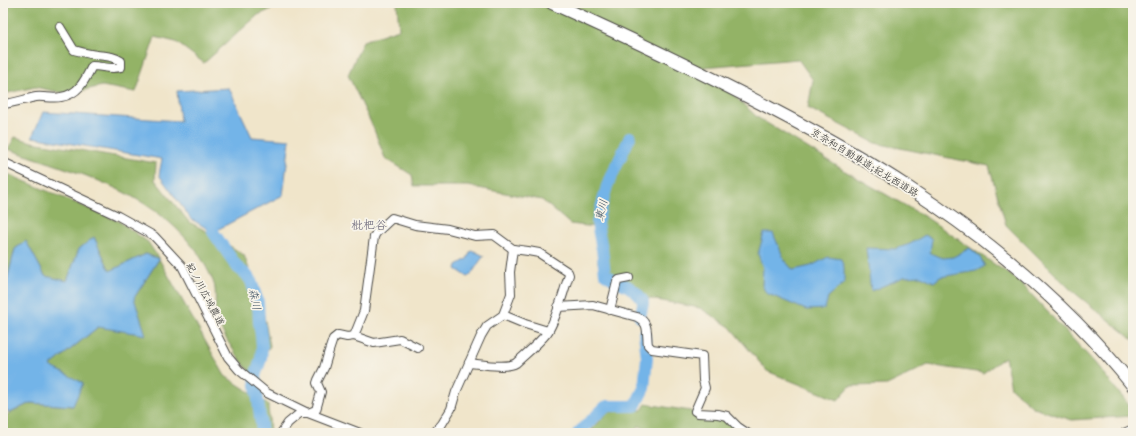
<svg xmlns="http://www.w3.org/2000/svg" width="1136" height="436" font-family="Mali,'Klee One',sans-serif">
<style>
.forest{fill:#93b366;stroke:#5f6f48}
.water{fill:#73b4e8;stroke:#4f708a}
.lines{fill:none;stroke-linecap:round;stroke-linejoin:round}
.river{stroke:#73b4e8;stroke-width:12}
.minor-casing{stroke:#494743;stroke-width:10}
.highway-casing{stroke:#494743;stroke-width:14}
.minor{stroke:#fff;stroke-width:8}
.highway{stroke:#fff;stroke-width:12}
.labels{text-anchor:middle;stroke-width:3.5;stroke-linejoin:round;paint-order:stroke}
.street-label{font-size:10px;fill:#2b2b2b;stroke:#f7f3e8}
.water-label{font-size:11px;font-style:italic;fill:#415464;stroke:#f7f3e8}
.quarter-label{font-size:12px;fill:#605d72;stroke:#f7f3e8}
</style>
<rect width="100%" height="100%" fill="#f7f3e8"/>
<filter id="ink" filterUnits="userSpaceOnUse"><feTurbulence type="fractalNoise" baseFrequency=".025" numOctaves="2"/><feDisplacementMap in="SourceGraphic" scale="8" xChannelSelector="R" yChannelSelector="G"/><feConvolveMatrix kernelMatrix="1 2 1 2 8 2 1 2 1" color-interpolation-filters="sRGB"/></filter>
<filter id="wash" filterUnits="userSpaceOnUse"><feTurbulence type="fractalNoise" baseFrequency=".012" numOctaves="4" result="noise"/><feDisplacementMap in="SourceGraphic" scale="16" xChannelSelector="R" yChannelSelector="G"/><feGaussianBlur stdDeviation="0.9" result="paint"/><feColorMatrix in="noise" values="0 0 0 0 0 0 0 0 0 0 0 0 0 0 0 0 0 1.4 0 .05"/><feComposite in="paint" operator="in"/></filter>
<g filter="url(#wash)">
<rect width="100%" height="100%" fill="#f0e5ca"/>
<g class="forest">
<polygon points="3,3 286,3 258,15 204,63 176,42 155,37 136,92 102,86 68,94 35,87 3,94"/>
<polygon points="397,3 1133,3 1133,340 1070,289 1006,225 989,166 875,143 808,108 813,80 798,59 703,67 757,117 845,171 927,218 1019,281 1094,362 1133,410 1133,416 1072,420 1034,408 1011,388 1005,357 983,373 928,365 887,385 850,386 838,400 767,371 730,327 700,308 646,298 614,278 598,263 599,248 595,227 570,224 542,200 468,186 414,186 412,175 385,158 373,127 348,75 363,41 399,29"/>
<path d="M15 137 32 142 156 163 155 180 189 222 208 232 244 255 262 306 270 346 251 374C239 358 224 339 217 320 213 309 218 292 213 281 208 270 201 256 193 247 148 189 74 172 8 149Z"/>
<polygon points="3,172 120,222 148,242 159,259 225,376 268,404 270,433 3,433 3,417 10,413 30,403 73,406 50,366 134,298 159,259 146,254 110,271 94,237 79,249 67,281 45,276 26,241 15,249 5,289 3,282"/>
<polygon points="646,404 691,411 697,419 713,417 725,420 740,433 663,433 638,426 637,433 589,433 608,412 642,410"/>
</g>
<g class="water">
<polygon points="229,88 252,137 290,140 283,195 213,232 191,219 159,175 162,159 32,137 43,112 180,121 177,91"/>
<polygon points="764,233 773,233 785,261 793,270 811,266 828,257 841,259 844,267 844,283 828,297 825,309 806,310 766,293 762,285 763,268 758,254"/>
<polygon points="925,235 932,239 930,253 943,258 953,257 970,248 979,256 985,266 976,271 940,277 934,282 921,276 904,277 871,291 866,248 895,249 910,244"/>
<polygon points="94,237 110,271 146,254 159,259 134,298 146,335 98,327 50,366 83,383 73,406 30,403 10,413 3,409 3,283 5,288 15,249 26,241 45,276 67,281 79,249"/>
<path d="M471 251H474L484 256C478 262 475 271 468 277L456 269 457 265 467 259Z"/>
</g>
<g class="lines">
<g class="river">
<polyline points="214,217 213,232 238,268 246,274 251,281 258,302 259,322 261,335 262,346 261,359 255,376 262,433"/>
<polyline points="616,281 605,274 602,249 597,223 607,186 630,137"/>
<path d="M619 282C629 286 637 291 643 301"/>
<polyline points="640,317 643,304"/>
<polyline points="578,433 605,407 608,406 635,406 644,388 647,358 644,333"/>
</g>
</g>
</g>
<g filter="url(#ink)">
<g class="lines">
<defs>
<g id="minor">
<path d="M3 104C15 103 25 99 36 97 44 96 53 99 61 97 79 94 85 80 92 66 102 66 111 70 121 67V61C114 56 106 56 97 55 89 54 82 52 74 50L60 27"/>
<polyline points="3,162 118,216 154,236 182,266 228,357 239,370 267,393 308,413 360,433"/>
<path d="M558 307 593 305 637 317C650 323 646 333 648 345L652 349 702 356 703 380 705 388 695 411 698 413 718 414 727 416 738 427 747 433"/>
<polyline points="610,310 617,282 619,280 629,278"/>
<polyline points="503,315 525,324 548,331"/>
<polyline points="354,336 374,343 400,339 418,348"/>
<path d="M281 433 288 423 300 413H308L316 410 321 392 317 383 318 380 324 368 329 351 333 339 338 335 347 337 354 336 364 311 374 237 376 233 392 218 415 225 448 229 475 236 494 235 513 249 528 251 539 253 568 272 569 275C564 290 556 321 547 333 538 344 527 353 516 363 507 369 480 364 469 363"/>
<polyline points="434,433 442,424 451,409 456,392 481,336 487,326 503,315 511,294 510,272 513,249"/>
<polyline points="1124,433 1133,429"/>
</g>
<path id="highway" d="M552 3C625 36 697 70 768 107 816 132 864 158 909 188 992 242 1071 308 1133 386"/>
</defs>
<use href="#minor" class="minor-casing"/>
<use href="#highway" class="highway-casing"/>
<use href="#minor" class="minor"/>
<use href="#highway" class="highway"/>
</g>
</g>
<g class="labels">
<g class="street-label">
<text transform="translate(865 162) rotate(31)" y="4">京奈和自動車道;紀北西道路</text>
<text transform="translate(206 294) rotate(62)" y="4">紀ノ川広域農道</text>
</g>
<g class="water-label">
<text transform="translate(601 210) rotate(-77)" y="4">東川</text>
<text transform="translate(255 299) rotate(77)" y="4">森川</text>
</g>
<g class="quarter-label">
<text x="369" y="229">枇杷谷</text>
</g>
</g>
<rect width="1136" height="436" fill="none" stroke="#f7f3e8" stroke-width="16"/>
</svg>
